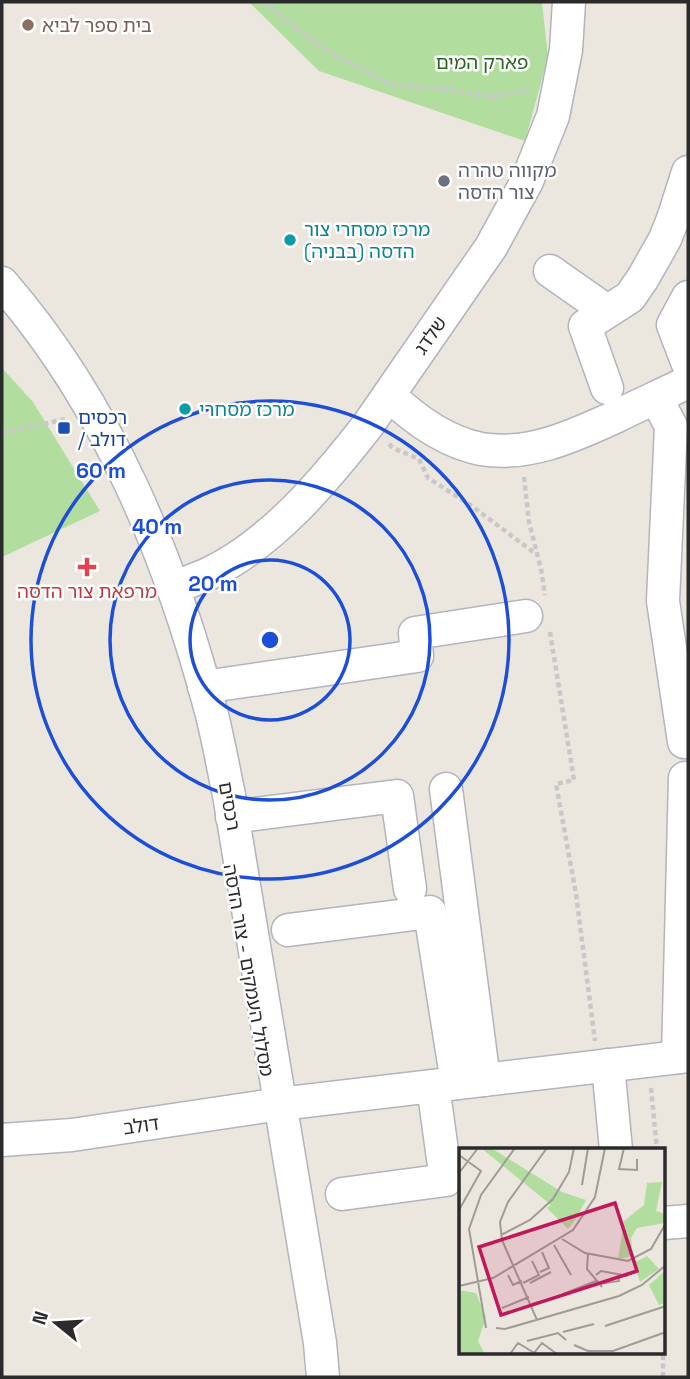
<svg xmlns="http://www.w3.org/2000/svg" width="690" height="1379" font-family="'Space Grotesk','Noto Sans Hebrew',sans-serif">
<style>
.green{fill:#b1de9f}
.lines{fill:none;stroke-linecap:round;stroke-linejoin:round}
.minor-casing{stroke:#b2b4be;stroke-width:35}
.path{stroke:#c8c8c8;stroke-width:4.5;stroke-dasharray:5 3.5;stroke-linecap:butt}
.minor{stroke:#fff;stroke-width:32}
.ring{fill:none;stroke:#1d4ed8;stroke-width:3.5}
.education-dot{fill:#8d6e63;stroke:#fff;stroke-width:2.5}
.worship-dot{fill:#6b7280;stroke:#fff;stroke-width:2.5}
.culture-dot{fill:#0f9aa8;stroke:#fff;stroke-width:2.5}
.transit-dot{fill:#1a4fb4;stroke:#fff;stroke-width:2.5}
.health-dot{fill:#e0444e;stroke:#fff;stroke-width:2.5}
.labels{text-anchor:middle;stroke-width:5;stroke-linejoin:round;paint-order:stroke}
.education-label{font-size:19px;fill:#785e54;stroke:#fff;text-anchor:start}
.park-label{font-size:19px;fill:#2a6420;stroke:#fff}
.worship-label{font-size:19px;fill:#5b616d;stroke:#fff;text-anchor:start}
.culture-label{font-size:19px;fill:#0d838f;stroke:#fff;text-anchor:start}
.street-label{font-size:19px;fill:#2b2b2b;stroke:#fff}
.transit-label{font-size:19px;fill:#164399;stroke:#fff;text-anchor:start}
.health-label{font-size:19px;fill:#be3a42;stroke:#fff}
.inset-road{fill:none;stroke:#9f9c96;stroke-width:2}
.view{fill:#c2185b;fill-opacity:0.15;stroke:#c2185b;stroke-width:3.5}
.inset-edge{fill:none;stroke:#2b2b2b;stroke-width:3.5}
.centre{fill:#1d4ed8;stroke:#fff;stroke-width:3.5}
.ring-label{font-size:21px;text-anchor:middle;font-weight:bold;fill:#1d4ed8;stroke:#fff;stroke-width:5;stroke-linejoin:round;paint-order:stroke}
</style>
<rect width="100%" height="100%" fill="#ece7de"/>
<g class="green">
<polygon points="249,2 542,2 548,57 525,141 319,71"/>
<polygon points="2,368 33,402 100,511 2,557"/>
</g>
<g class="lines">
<defs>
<g id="minor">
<polyline points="550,271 607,311"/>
<path d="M2 283C108 405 170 556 211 711 218 738 223 767 229 795L320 1343 323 1377"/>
<polyline points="688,297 673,325 688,364"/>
<polyline points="607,388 585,326 630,297 643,278 665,239 673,219 688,172"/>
<path d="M389 395C414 419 446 442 481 449 529 457 573 436 615 417 639 405 664 394 688 382"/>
<polyline points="656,398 671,426 663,601 684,742"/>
<path d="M173 588C185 583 197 579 208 574 273 543 325 480 368 425L491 247 527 181 553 116 566 50 569 2"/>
<polyline points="204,687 417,656 415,633 526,616"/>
<polyline points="446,789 484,1080"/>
<polyline points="232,817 397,796 410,889"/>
<polyline points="288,930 430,912 457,1083"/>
<polyline points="678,1057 685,778"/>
<polyline points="608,1065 616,1150"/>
<polyline points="2,1140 72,1135 280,1104 688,1056"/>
<polyline points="342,1194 446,1180 433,1086"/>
<polyline points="664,1223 688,1221"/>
</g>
</defs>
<use href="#minor" class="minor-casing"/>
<g class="path">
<polyline points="263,2 319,46 389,84 445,89 491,97 529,90"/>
<polyline points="2,433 66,419"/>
<polyline points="389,444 393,448 419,459 428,478 469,504 536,554"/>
<polyline points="524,477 529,522 541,569 545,595"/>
<polyline points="550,632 574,780 556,784 576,894 595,1041"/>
<polyline points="651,1088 657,1150"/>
<polyline points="663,1377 663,1353"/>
</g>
<use href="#minor" class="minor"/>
</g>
<g class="ring">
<circle cx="270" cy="640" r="80"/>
<circle cx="270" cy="640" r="160"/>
<circle cx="270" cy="640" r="239"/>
</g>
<circle class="education-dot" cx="28" cy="25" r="7"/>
<circle class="worship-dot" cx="444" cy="181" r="7"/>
<g class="culture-dot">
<circle cx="290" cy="240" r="7"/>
<circle cx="185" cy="409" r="7"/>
</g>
<rect class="transit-dot" x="57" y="421" width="14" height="14" rx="3.5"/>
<path class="health-dot" d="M83.5 556.5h7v7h7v7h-7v7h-7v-7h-7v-7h7z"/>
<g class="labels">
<g class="education-label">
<text x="42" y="32">בית ספר לביא</text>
</g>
<g class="park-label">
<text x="482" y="69">פארק המים</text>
</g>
<g class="worship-label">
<text x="458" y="177">מקווה טהרה<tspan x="458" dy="22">צור הדסה</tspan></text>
</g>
<g class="culture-label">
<text x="304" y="236">מרכז מסחרי צור<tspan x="304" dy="22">הדסה (בבניה)</tspan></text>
<text x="199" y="416">מרכז מסחרי</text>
</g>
<g class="street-label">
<text transform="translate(430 335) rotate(-55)" y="7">שלדג</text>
<text transform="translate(230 806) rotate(80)" y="7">רכסים</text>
<text transform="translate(249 970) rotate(80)" y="7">מסלול העמקים - צור הדסה</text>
<text transform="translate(141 1125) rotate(-8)" y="7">דולב</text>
</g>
<g class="transit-label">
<text x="78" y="424">רכסים<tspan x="78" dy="22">/ דולב</tspan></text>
</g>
<g class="health-label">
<text x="87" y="598">מרפאת צור הדסה</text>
</g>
</g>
<g transform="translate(459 1148)">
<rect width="206" height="206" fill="#ece7de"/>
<path d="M22 0H32L103 44 127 52 117 71 109 81 88 60 92 57ZM203 34 197 63 206 66V75L178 80 172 90 174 108 159 111 165 73 185 57 188 35ZM188 108 200 121 181 134 175 115ZM206 123V155L200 157 190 137ZM0 142 17 145 27 169 19 193 26 206H0Z" fill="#b1de9f"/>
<path class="inset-road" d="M165 0 160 21 178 22V11M0 7 22 23 0 62M0 25 19 0M123 37 129 0M42 87 71 72 94 51 110 24 115 0M103 91 126 105 169 113 192 101 207 75M95 97 112 127M129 106 128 121 143 139M81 124 90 120 83 104M49 127 54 137 63 133M137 127 142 123 169 128M64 135 80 127 73 113M71 135 92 124M140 136 160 133 159 129M0 138 34 130 114 82 136 49 146 0M104 146 137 133M73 156 101 148M43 160 70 149M78 172 43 92 41 74 49 54 88 0M146 178 207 158M27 180 10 81 22 47 56 0M37 180 46 181 160 148 183 137 207 117M104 184 135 176M68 193 99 185 107 192M115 197 129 203H154L207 184M75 205 83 195 98 206M51 206 59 195 77 206"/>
<path class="view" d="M156 55 178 123 42 167 20 99Z"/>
<rect width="206" height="206" class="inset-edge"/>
</g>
<circle cx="270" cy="640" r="10" class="centre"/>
<g class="ring-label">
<text x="101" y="478">60 m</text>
<text x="157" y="534">40 m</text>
<text x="213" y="591">20 m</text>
</g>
<rect width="690" height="1379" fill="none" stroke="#2b2b2b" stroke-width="7"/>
<g transform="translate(56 1323) rotate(288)" stroke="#ffffff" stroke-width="5" paint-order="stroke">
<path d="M0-5L12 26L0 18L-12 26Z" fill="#2b2b2b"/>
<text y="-10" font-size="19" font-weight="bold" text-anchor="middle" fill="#2b2b2b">N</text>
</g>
</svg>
